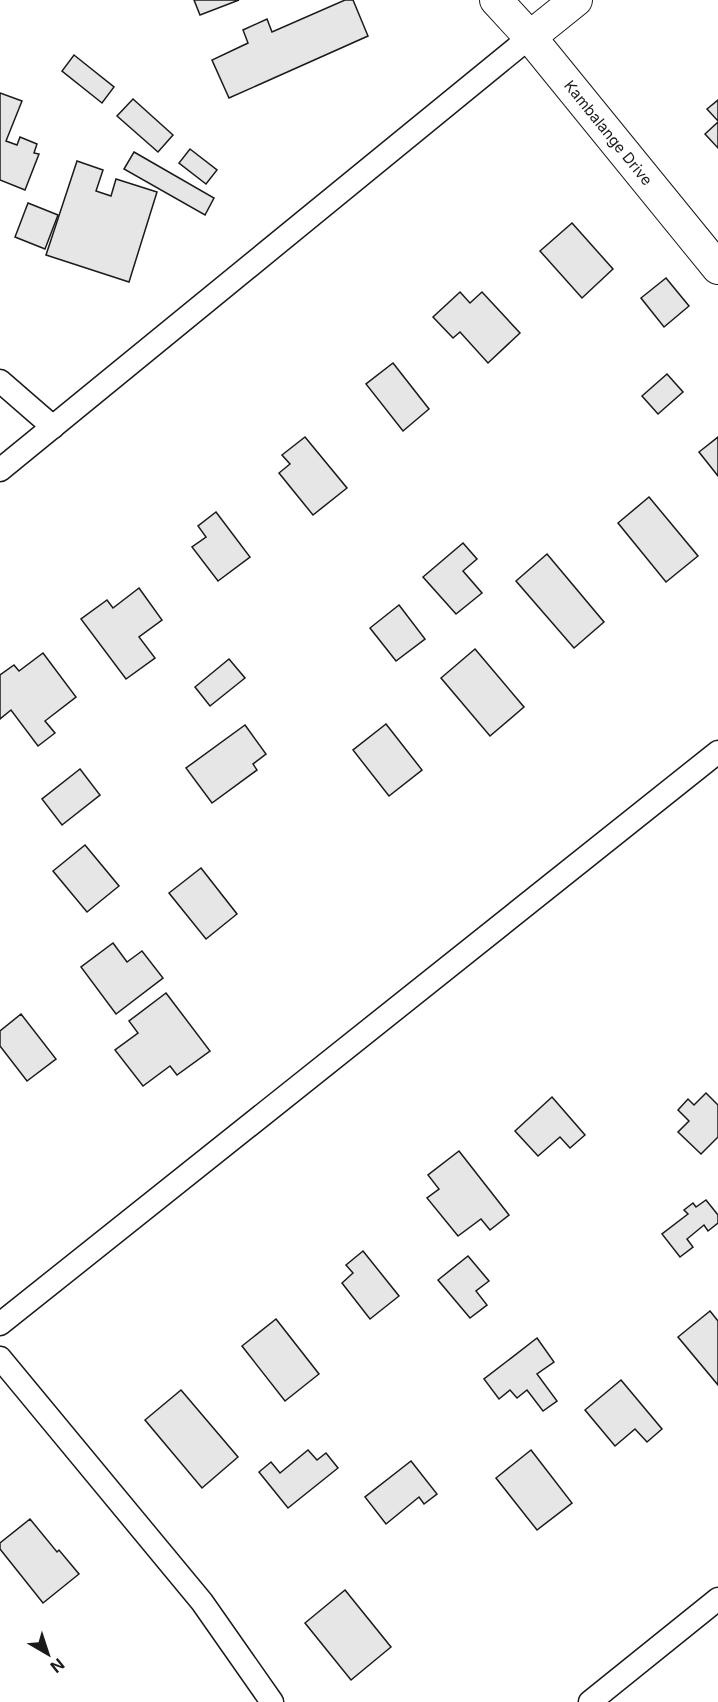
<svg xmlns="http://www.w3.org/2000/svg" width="718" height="1702" font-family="Inter,sans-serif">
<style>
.building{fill:#e6e6e6;stroke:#1a1a1a;stroke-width:1.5}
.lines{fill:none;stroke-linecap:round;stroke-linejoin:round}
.street-casing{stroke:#1a1a1a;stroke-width:25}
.secondary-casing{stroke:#1a1a1a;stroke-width:34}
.street{stroke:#fff;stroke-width:22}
.secondary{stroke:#fff;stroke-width:32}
.labels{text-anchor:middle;stroke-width:4.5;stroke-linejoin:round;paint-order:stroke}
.street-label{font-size:15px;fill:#1a1a1a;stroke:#fff}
</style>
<rect width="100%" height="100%" fill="#fff"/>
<g class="building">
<polygon points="194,0 239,0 200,15"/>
<polygon points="345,0 353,0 368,36 229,98 212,60 248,43 243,30 267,19 272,32"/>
<polygon points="74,55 114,87 102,103 62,71"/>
<polygon points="0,93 22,101 6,141 17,145 20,137 37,144 34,153 39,154 25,190 0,180"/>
<polygon points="133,99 173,135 158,152 117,116"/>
<polygon points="718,100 718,121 707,109"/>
<polygon points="718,122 718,148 705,134"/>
<polygon points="190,149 217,170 206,184 179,163"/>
<polygon points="134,152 214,198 205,215 124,169"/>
<polygon points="77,161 103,170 96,191 111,196 116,179 157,192 129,282 46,255"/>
<polygon points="28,203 58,215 45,249 15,237"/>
<polygon points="572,223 613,269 582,298 540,251"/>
<polygon points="666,278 689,306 664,327 641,298"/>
<polygon points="460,292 470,303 482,292 520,333 488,363 460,332 453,338 433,317"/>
<polygon points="393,363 429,409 403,431 366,384"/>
<polygon points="667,374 683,392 658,414 642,396"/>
<polygon points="305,437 347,488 313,515 279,473 290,464 282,455"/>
<polygon points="718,437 718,476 699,452"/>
<polygon points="649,497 698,556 666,582 618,523"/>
<polygon points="216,512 250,557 218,581 192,547 206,537 198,526"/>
<polygon points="463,543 477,559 463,571 482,593 456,614 423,577"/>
<polygon points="547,554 604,622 574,648 516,581"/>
<polygon points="139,588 162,620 139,637 155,658 126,679 81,619 107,600 113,608"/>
<polygon points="399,605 425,639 396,661 370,628"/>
<polygon points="475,649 524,707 490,736 441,678"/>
<polygon points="43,653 76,697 45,721 55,733 38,746 11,710 0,719 0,675 14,665 19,671"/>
<polygon points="229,659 245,678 210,706 195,687"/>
<polygon points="386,724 422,770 389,796 353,750"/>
<polygon points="245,725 266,754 253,764 257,770 212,803 186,768"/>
<polygon points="80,769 100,795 62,825 42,799"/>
<polygon points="85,845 119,886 87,912 53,871"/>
<polygon points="201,868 237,914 206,939 169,893"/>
<polygon points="113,943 127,962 142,951 163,978 116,1014 81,967"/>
<polygon points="166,993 210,1051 177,1075 170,1066 143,1086 115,1050 138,1033 129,1021"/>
<polygon points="21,1014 56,1059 27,1081 0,1046 0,1031"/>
<polygon points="706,1093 718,1105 718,1137 701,1154 678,1132 689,1121 678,1110 688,1099 694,1105"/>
<polygon points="552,1097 585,1135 570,1148 560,1137 538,1156 515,1131"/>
<polygon points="459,1151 509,1215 490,1230 481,1219 458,1236 427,1198 439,1189 428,1175"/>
<polygon points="706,1200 718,1215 718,1223 708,1231 704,1225 687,1239 693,1247 680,1257 662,1234 688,1214 684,1210 693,1203 696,1207"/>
<polygon points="363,1251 399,1296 370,1319 342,1283 353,1273 346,1265"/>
<polygon points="468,1256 489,1281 476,1291 487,1305 470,1318 438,1280"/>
<polygon points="710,1311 718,1321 718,1385 678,1337"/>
<polygon points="276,1319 319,1374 285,1401 242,1346"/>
<polygon points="537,1338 554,1362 537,1374 557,1401 543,1411 527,1390 517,1398 510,1390 499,1399 484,1379"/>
<polygon points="621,1380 662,1429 647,1442 635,1429 615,1446 585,1410"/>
<polygon points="181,1390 238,1457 202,1488 145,1420"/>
<polygon points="308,1450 317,1460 326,1453 338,1468 288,1508 259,1472 271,1462 280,1473"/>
<polygon points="531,1450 572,1503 537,1530 496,1478"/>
<polygon points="411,1461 437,1494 424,1504 419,1497 386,1524 365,1497"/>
<polygon points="30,1519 57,1552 59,1550 79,1574 43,1603 0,1549 0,1543"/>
<polygon points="345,1590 391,1647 351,1680 305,1623"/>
</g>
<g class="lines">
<defs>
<g id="street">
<polyline points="0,381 53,427"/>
<polyline points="0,470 530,37"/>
<polyline points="0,1324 718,752"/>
<polyline points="0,1358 202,1602 272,1702"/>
<polyline points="590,1702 718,1599"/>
</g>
<g id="secondary">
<polyline points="496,0 530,37 718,268"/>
<polyline points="530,37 576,0"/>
</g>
</defs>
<use href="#street" class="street-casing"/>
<use href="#secondary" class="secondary-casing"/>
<use href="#street" class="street"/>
<use href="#secondary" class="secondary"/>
</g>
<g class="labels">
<g class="street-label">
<text transform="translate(608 133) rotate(51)" y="5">Kambalange Drive</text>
</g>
</g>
<g transform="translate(48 1654) rotate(141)" stroke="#ffffff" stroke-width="4.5" paint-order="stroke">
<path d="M0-4.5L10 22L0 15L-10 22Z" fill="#1a1a1a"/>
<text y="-9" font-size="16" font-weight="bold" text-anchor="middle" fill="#1a1a1a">N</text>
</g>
</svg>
